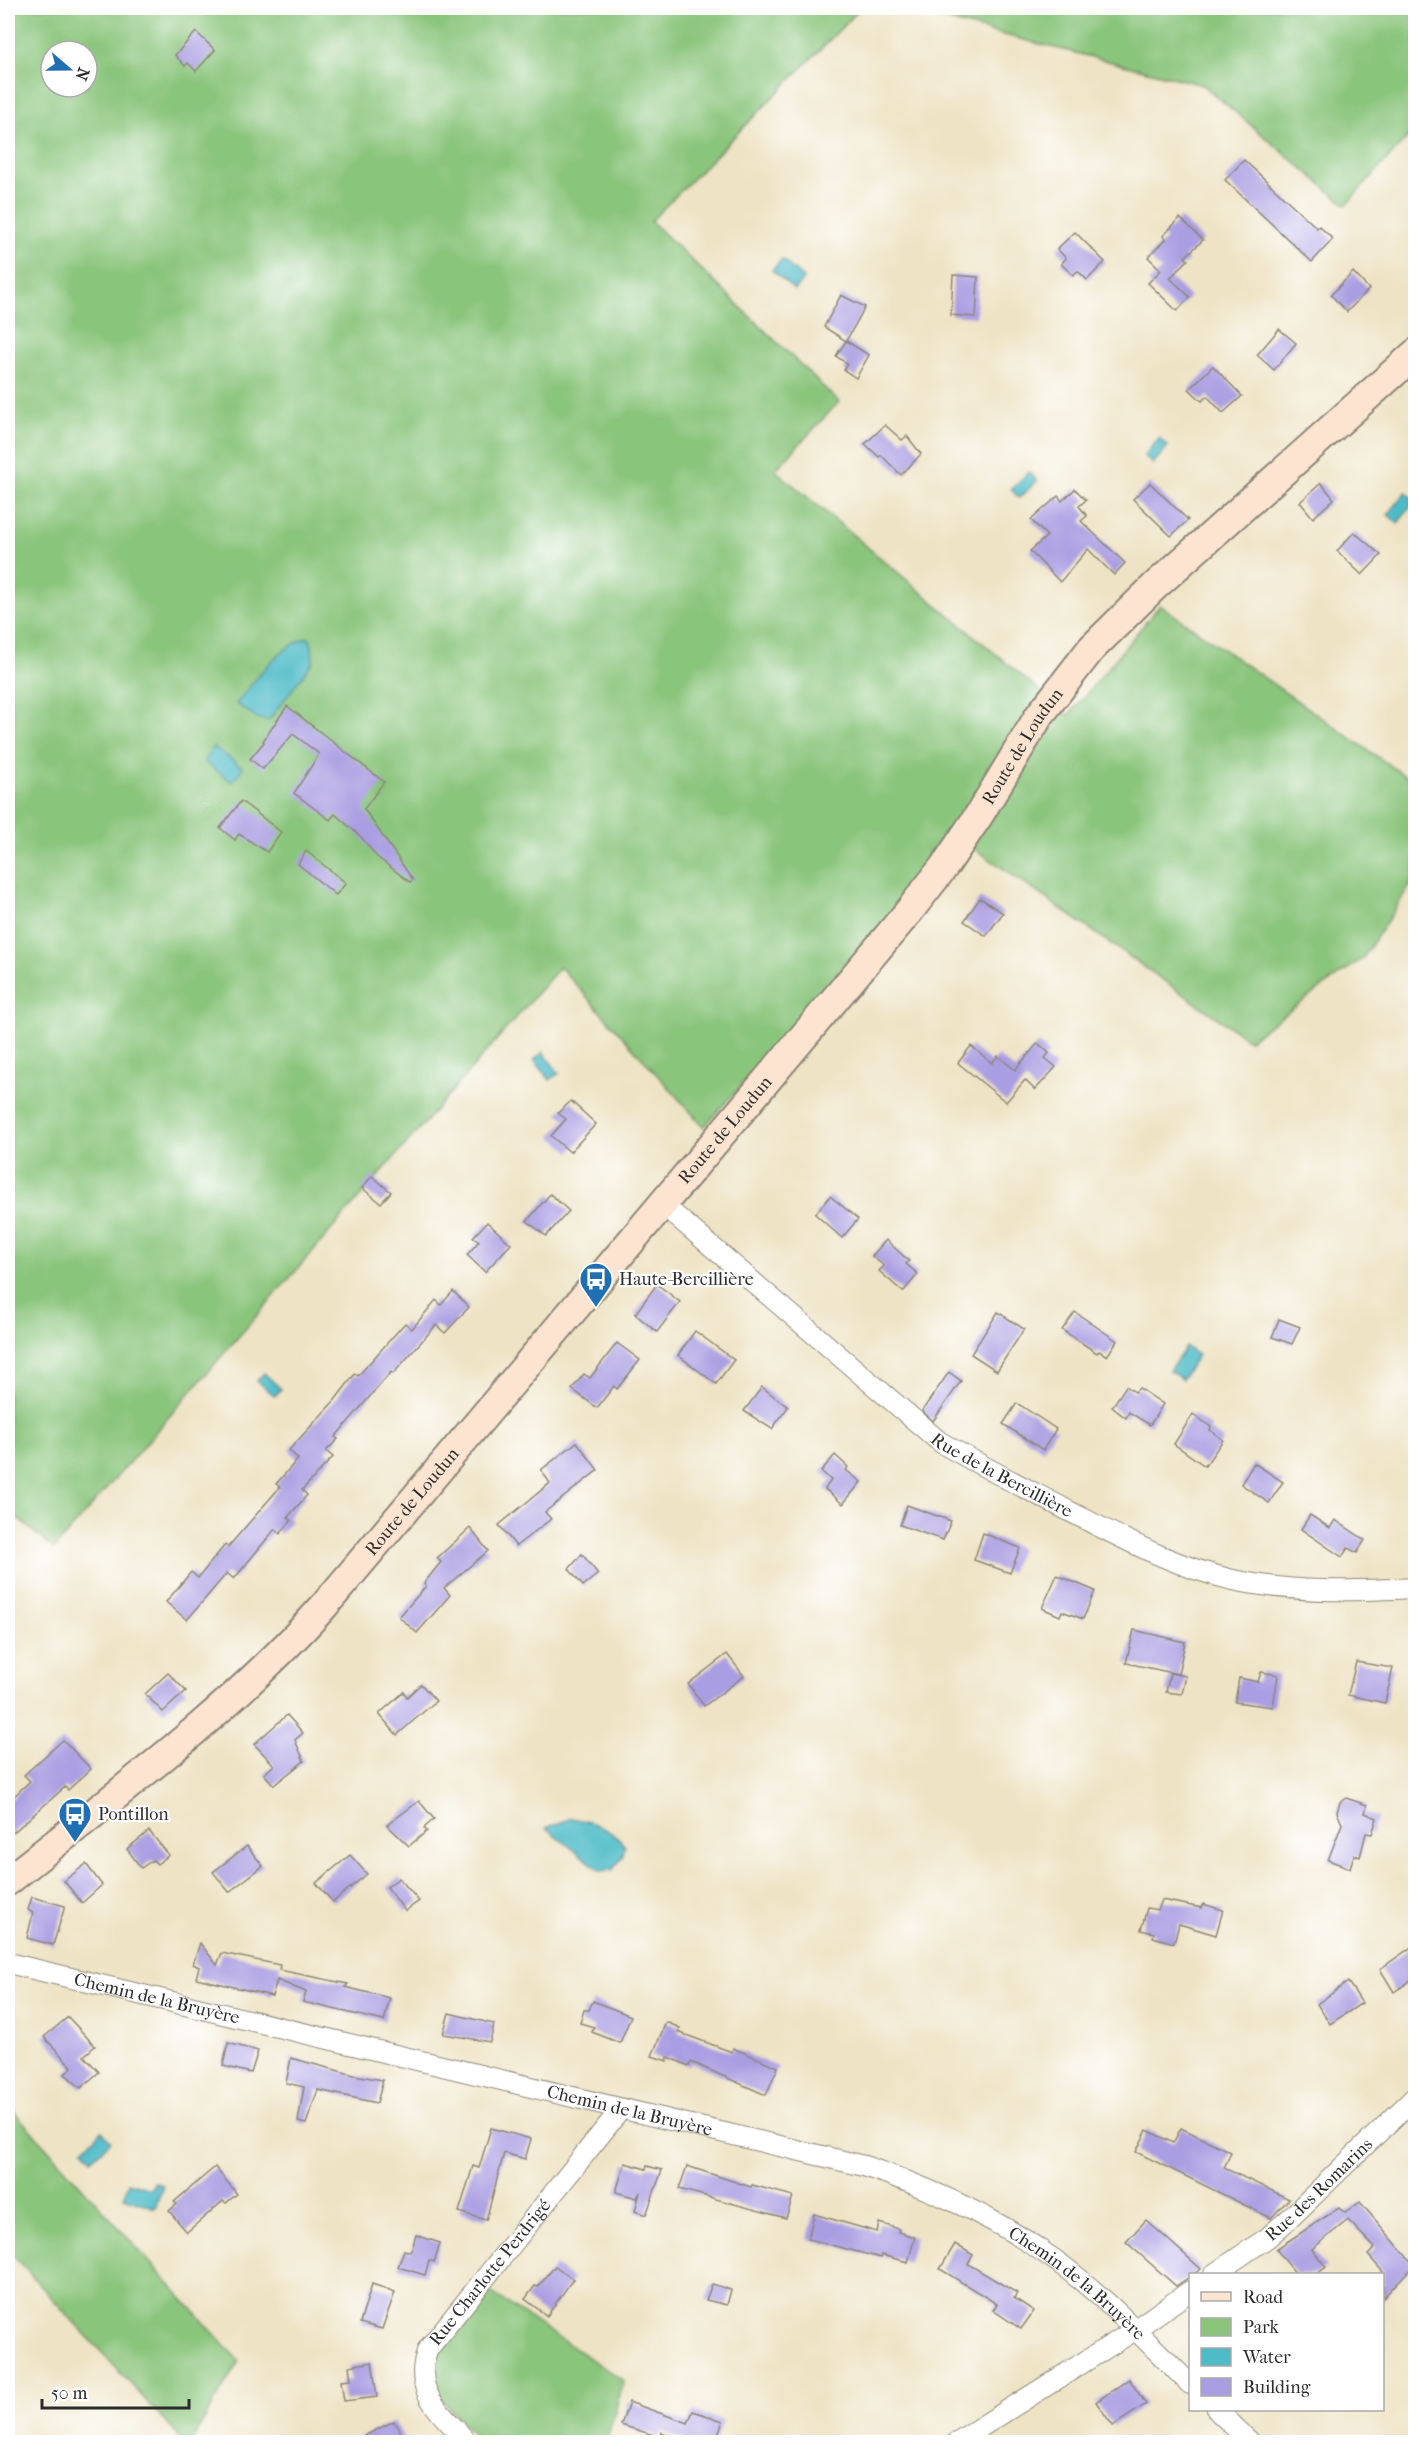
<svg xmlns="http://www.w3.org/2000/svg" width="1423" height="2450" font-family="'IM FELL French Canon',serif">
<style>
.green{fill:#8ac57b;stroke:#5a7853;stroke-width:1.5;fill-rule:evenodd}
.water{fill:#4ebbc7;stroke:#3c7379;stroke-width:1.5}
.building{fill:#aa9ee2}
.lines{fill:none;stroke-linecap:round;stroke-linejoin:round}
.minor-casing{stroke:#8c8778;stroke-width:22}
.secondary-casing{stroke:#8c8778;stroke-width:32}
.minor{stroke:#fff;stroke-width:20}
.secondary{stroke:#fde4d1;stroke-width:28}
.labels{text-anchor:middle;stroke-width:4.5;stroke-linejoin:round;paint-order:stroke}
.street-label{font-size:18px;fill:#2b2b2b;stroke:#fff}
.poi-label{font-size:18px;fill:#2b2b2b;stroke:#fff;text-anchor:start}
</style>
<rect width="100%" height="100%" fill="#fff"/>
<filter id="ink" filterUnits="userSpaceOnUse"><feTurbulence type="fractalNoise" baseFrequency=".0167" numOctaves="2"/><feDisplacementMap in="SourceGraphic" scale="12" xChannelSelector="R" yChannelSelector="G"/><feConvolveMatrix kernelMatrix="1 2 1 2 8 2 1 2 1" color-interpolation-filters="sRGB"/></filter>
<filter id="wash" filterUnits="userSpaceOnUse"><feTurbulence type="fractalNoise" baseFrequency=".008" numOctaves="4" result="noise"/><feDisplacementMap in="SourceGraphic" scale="24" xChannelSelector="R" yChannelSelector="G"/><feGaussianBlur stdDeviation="1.35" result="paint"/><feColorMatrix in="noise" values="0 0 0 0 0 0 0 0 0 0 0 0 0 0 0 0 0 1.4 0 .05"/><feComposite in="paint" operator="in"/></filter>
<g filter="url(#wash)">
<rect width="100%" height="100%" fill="#eee3c4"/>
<g class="green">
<path d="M8 8H861L651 221 839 402 775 470 1069 715 1160 605 1415 783V878L1363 958 1249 1040 962 840 704 1127 560 967 54 1549 8 1510ZM51 51H87V87H51Z"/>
<polygon points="897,8 1415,8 1415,129 1346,205 1203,85"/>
<polygon points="8,2105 239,2361 191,2442 184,2442 8,2250"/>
<polygon points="486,2289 624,2381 606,2442 480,2442 439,2396 431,2381 433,2356"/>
</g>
<g class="water">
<polygon points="782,259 804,279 794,290 772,270"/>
<polygon points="1159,438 1168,446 1153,464 1144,456"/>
<polygon points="1029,472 1037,481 1019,498 1011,489"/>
<polygon points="1406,492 1415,501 1398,523 1388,515"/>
<path d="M309 637 312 646 313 662 269 720 259 719 236 704C257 678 276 648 309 637Z"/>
<polygon points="214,747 243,768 232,782 204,761"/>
<polygon points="543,1052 559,1073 550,1080 534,1060"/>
<polygon points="1186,1347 1198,1355 1182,1379 1169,1371"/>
<polygon points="264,1373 281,1389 275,1396 257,1381"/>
<path d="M572 1818C596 1823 608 1827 625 1846L622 1858 612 1870 601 1871 546 1828Z"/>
<polygon points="102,2131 111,2141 92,2159 83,2149"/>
<polygon points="128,2182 150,2189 155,2182 163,2186 155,2208 124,2197"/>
</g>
<g id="blocks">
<g class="building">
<polygon points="196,32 215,50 196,71 188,63 185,66 175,55"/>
<polygon points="1244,160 1317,228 1319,226 1333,239 1312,262 1225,180"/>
<polygon points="1180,218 1203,240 1185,257 1188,260 1170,278 1190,297 1177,311 1148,283 1161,270 1148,257 1166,239 1163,236"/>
<polygon points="1075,232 1105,262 1087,280 1078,271 1073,275 1061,264 1066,258 1057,249"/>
<polygon points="1353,272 1369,289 1347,312 1331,295"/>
<polygon points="953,275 978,277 976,317 951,315"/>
<polygon points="841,295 865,307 846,341 824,327"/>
<polygon points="1279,329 1296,343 1274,370 1257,355"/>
<polygon points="846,341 869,355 856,378 844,370 847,364 836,356"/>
<polygon points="1213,366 1242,396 1223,413 1207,396 1202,401 1189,389"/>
<polygon points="885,425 902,440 907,436 921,454 901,475 881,455 879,457 865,444"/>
<polygon points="1150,483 1188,520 1171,536 1133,499"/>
<polygon points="1321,483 1334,499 1313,518 1300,502"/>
<polygon points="1075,489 1086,500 1079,506 1087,516 1081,521 1125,563 1114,575 1088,549 1060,582 1030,551 1047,536 1031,520 1058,496 1062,501"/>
<polygon points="1354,532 1381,555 1362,575 1337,551"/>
<polygon points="287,706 384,782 364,809 413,880 410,882 377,857 361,837 335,814 330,820 294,793 319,754 293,734 263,769 250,759 264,742 263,741"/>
<polygon points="241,801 281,832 267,852 239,834 235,840 220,828"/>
<polygon points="306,851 346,883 336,895 298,864"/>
<polygon points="980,898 1003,913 986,936 964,921"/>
<polygon points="1038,1043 1049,1053 1045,1058 1056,1067 1035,1090 1025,1080 1006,1102 958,1063 971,1046 992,1063 998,1056 1015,1070"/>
<polygon points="571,1101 596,1124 570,1152 551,1136 566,1119 558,1113"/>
<polygon points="372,1176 391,1192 381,1203 362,1188"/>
<polygon points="550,1194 569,1211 546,1236 527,1221"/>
<polygon points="830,1196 858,1219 842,1238 815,1214"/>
<polygon points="487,1222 511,1244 485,1272 467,1255 479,1241 473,1237"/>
<polygon points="886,1240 909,1261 906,1264 918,1274 903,1292 879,1271 884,1266 872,1256"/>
<polygon points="657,1284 680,1302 657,1332 635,1314"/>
<polygon points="453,1291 469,1307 445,1333 436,1325 393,1374 391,1372 335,1437 338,1439 326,1451 333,1457 302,1490 307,1495 288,1517 291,1521 280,1534 275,1529 234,1579 227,1573 187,1620 166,1602 191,1572 198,1578 225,1545 228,1547 280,1487 276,1484 298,1459 289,1450 335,1400 355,1374 358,1376 405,1323 412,1329 436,1300 441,1305"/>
<polygon points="998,1312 1024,1329 997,1371 971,1354"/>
<polygon points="1075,1312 1117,1341 1107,1356 1099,1351 1097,1353 1062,1330"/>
<polygon points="1279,1319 1300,1327 1292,1344 1272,1337"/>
<polygon points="695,1331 734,1360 716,1384 678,1355"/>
<polygon points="617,1343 640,1360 617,1389 614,1386 597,1408 572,1389 584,1374 590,1378"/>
<polygon points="949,1372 961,1381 933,1421 922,1411"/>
<polygon points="1126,1386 1135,1392 1139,1388 1163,1404 1150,1425 1129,1412 1126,1418 1112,1407"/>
<polygon points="762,1387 788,1407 772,1429 744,1411"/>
<polygon points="1017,1403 1056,1429 1043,1450 1003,1424"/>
<polygon points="1193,1414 1211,1427 1210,1430 1223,1440 1205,1466 1174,1444"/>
<polygon points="577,1442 598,1470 545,1512 551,1519 516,1546 499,1525 550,1483 541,1470"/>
<polygon points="835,1455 848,1467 846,1470 861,1482 843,1504 825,1489 831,1480 821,1471"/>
<polygon points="1254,1463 1283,1482 1269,1503 1241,1484"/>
<polygon points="907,1505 951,1521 943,1540 900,1525"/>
<polygon points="1310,1515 1330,1528 1335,1520 1365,1540 1357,1553 1348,1548 1342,1557 1301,1529"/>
<polygon points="470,1528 488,1551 444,1588 450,1595 417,1633 399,1617 426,1586 424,1583 441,1562 437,1558"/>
<polygon points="983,1533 1020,1548 1010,1573 974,1560"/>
<polygon points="582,1554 598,1574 583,1586 569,1569"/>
<polygon points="1057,1575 1095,1591 1083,1619 1062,1611 1060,1616 1042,1608"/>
<polygon points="1134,1630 1185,1642 1178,1674 1126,1663"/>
<polygon points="727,1654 744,1676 704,1706 688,1684"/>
<polygon points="1356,1662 1393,1668 1385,1703 1348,1695"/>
<polygon points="1261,1672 1278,1675 1273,1707 1235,1702 1239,1678 1258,1682"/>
<polygon points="168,1673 186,1691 163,1712 145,1694"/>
<polygon points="1170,1673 1186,1676 1182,1694 1166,1692"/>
<polygon points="421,1684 436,1701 397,1735 379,1714 404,1692 407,1697"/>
<polygon points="287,1715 303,1733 295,1740 304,1761 274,1785 264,1774 274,1765 254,1744"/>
<polygon points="63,1740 91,1769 68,1790 65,1787 8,1837 8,1802 30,1781 24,1775"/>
<polygon points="1346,1798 1367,1805 1365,1813 1377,1818 1372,1834 1366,1833 1360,1857 1354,1855 1350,1868 1328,1860 1342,1824 1337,1812 1340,1802"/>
<polygon points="419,1801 434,1819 424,1828 427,1831 409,1846 387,1825"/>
<polygon points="149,1831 169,1855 157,1864 153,1860 141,1868 127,1849"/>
<polygon points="247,1846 263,1866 229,1892 213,1872"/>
<polygon points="350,1855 367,1874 333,1902 316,1883"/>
<polygon points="86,1864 102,1885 82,1903 64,1881"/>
<polygon points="399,1878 419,1901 405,1911 387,1887"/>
<polygon points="32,1897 65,1906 53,1945 27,1938 33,1913 28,1910"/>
<polygon points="1162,1900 1202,1908 1203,1904 1223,1910 1216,1935 1179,1924 1174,1943 1153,1937 1154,1933 1141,1930 1147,1908 1158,1910"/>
<polygon points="200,1943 217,1965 222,1953 280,1965 279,1970 348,1984 345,1987 390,1998 384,2021 303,2002 306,1992 277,1980 272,1996 196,1978 199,1967 193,1964"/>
<polygon points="1416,1944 1416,1977 1394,1992 1380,1969"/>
<polygon points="1348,1982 1362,2003 1330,2024 1317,2004"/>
<polygon points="593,2001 631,2016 620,2043 592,2032 594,2027 580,2023 584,2010 589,2010"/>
<polygon points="449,2013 494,2024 490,2042 443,2034"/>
<polygon points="68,2017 95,2046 84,2056 99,2072 81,2088 65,2074 72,2067 44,2037"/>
<polygon points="666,2022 680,2028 678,2032 732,2052 733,2048 778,2067 766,2095 691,2062 689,2066 668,2057 667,2061 652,2056"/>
<polygon points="228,2043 258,2051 251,2073 223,2066"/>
<polygon points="291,2058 354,2075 383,2080 377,2103 318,2090 306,2124 298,2122 304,2087 286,2083"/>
<polygon points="491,2128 531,2139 525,2159 504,2153 486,2220 459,2212 473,2166 479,2168"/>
<polygon points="1181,2128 1231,2152 1224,2168 1289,2199 1271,2218 1136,2152 1147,2130 1173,2143"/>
<polygon points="625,2163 646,2169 647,2166 662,2170 646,2215 635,2211 640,2192 637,2198 616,2192"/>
<polygon points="687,2166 751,2187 752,2185 793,2196 786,2218 679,2189"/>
<polygon points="215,2167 237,2194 226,2203 223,2201 187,2232 169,2211 177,2204 174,2202"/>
<polygon points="1360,2202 1414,2265 1383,2298 1383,2272 1368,2255 1375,2248 1348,2220 1312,2249 1326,2267 1317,2274 1296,2274 1276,2249 1339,2208 1345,2213"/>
<polygon points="814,2214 877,2232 879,2223 899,2229 898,2232 915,2237 908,2262 881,2255 881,2258 808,2239"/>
<polygon points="1146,2220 1201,2269 1176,2286 1126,2242"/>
<polygon points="416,2235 440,2243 434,2262 429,2260 425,2275 398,2267 404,2250 411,2252"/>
<polygon points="955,2244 973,2255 968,2264 1017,2293 1014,2298 1034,2311 1021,2329 993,2310 997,2304 940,2269"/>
<polygon points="555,2266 573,2279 547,2316 525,2299 535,2286 538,2287"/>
<polygon points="372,2284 395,2292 382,2329 360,2323"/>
<polygon points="712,2284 731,2290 727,2305 706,2300"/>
<polygon points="372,2362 377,2397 344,2401 341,2381 351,2380 349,2366"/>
<polygon points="1129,2379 1146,2404 1113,2426 1096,2402"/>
<polygon points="629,2402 688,2423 693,2411 723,2421 715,2442 691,2442 661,2432 660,2437 621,2425"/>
<polygon points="394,2421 406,2442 352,2442"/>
</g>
</g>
</g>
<g filter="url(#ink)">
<use href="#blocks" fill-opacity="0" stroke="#8c8778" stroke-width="1.5"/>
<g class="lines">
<defs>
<g id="minor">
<path id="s1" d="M662 1204 940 1442C981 1466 1023 1487 1065 1509 1118 1536 1174 1567 1233 1580 1293 1593 1354 1591 1416 1588"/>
<path id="s2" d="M8 1963 864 2166C931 2188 994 2217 1052 2258 1103 2294 1146 2341 1190 2384"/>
<path id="s3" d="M1214 2274 1267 2238 1289 2219 1416 2096"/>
<polyline points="1217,2410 1250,2442"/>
<path id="s4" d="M467 2442C441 2412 411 2392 428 2349L621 2109"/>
<polyline points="957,2442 1127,2335 1190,2291"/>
</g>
<g id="secondary">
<path id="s5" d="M8 1881C117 1794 231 1710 324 1606L910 910 946 864 979 815 1039 716 1091 649 1155 586 1416 353"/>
</g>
</defs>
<use href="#minor" class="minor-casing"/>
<use href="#secondary" class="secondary-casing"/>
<use href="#minor" class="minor"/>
<use href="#secondary" class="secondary"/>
</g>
</g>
<defs>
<symbol id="bus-pin" viewBox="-11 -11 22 30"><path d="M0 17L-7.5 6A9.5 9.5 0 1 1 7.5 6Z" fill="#1f6fb2" stroke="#fff"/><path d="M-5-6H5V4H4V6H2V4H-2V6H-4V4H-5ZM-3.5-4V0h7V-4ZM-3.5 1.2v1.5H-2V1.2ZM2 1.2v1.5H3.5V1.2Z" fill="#fff"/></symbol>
</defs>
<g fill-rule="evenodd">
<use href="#bus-pin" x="577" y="1260" width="38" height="52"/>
<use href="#bus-pin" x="56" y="1795" width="38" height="52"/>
</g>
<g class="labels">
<g class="street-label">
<text dy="6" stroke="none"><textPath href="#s5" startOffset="1528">Route de Loudun</textPath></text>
<text dy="6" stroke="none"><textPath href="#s5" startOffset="1042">Route de Loudun</textPath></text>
<text dy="6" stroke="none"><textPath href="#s1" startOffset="436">Rue de la Bercillière</textPath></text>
<text dy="6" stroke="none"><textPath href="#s5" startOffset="556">Route de Loudun</textPath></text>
<text dy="6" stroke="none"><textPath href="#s2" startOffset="153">Chemin de la Bruyère</textPath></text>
<text dy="6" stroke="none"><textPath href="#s2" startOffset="639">Chemin de la Bruyère</textPath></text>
<text dy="6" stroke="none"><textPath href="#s3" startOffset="135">Rue des Romarins</textPath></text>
<text dy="6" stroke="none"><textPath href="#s4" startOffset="207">Rue Charlotte Perdrigé</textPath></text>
<text dy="6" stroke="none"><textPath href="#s2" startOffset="1125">Chemin de la Bruyère</textPath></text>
</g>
<g class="poi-label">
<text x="619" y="1285">Haute-Bercillière</text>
<text x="98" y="1820">Pontillon</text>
</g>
</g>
<rect width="1423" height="2450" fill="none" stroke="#fff" stroke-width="30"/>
<rect x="1189" y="2273" width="195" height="138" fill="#ffffff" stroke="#aaaaaa" stroke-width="1.5"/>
<rect x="1201" y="2292" width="30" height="9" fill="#fde4d1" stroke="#aaaaaa" stroke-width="1.5"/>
<text x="1243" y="2303" font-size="18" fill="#2b2b2b">Road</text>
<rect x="1201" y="2318" width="30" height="18" fill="#8ac57b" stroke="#aaaaaa" stroke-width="1.5"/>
<text x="1243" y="2333" font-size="18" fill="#2b2b2b">Park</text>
<rect x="1201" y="2348" width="30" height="18" fill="#4ebbc7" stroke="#aaaaaa" stroke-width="1.5"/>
<text x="1243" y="2363" font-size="18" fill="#2b2b2b">Water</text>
<rect x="1201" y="2378" width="30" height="18" fill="#aa9ee2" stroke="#aaaaaa" stroke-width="1.5"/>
<text x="1243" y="2393" font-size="18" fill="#2b2b2b">Building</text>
<g transform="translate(69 69) rotate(110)"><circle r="28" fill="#ffffff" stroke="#aaaaaa" stroke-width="1.5"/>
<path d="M0-4.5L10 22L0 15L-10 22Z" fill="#1f6fb2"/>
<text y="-9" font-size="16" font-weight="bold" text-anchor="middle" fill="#2b2b2b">N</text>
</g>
<path d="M42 2399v9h147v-9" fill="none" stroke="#2b2b2b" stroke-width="3"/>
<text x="51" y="2399" font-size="18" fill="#2b2b2b" stroke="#ffffff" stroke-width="4.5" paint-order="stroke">50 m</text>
</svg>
